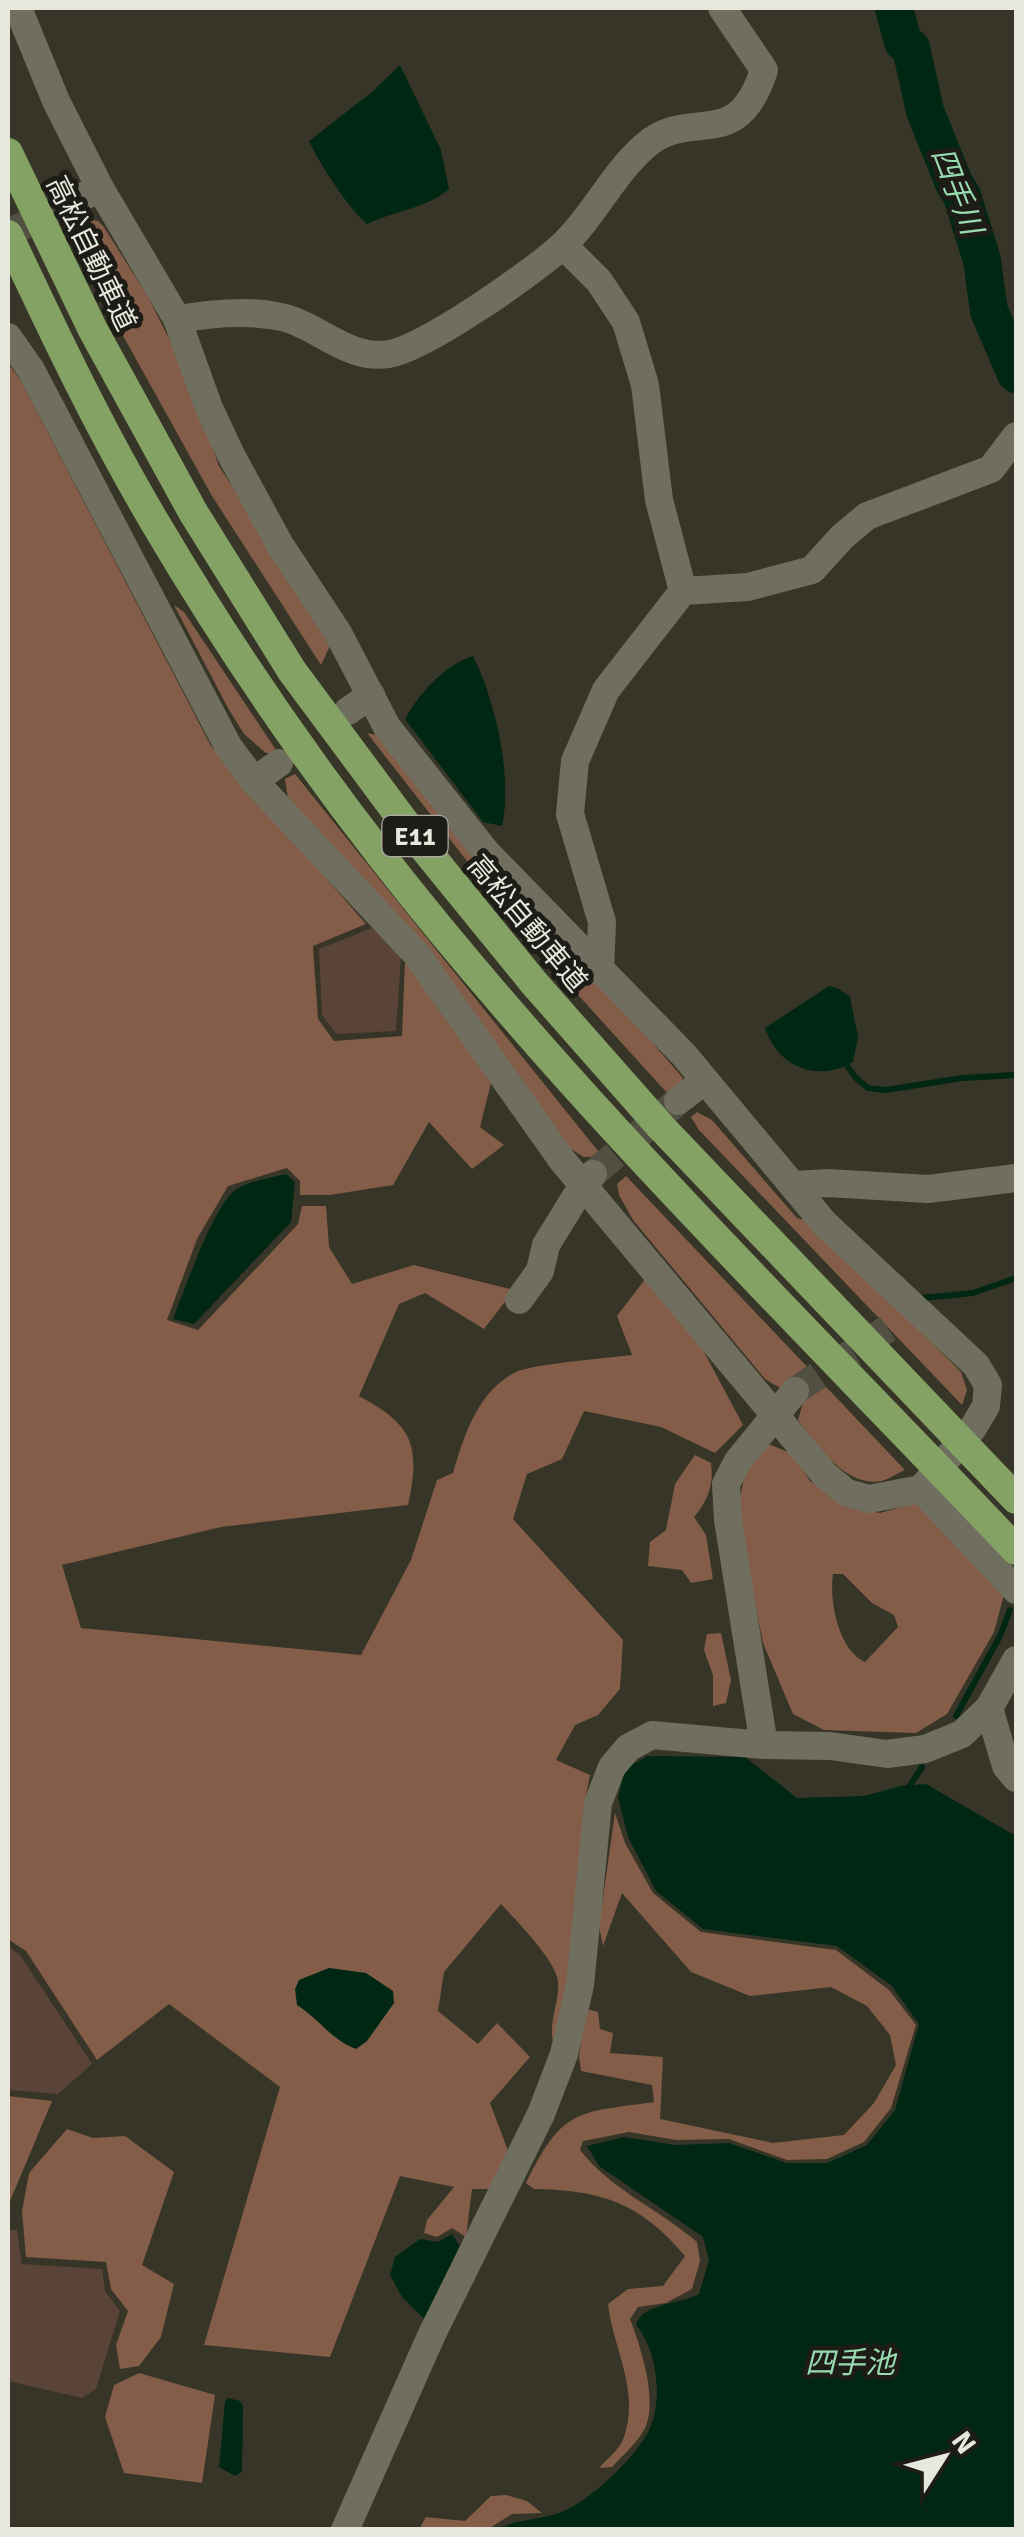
<svg xmlns="http://www.w3.org/2000/svg" width="1024" height="2537" font-family="Signika,'Noto Sans JP',sans-serif">
<style>
.green{fill:#5a4337}
.forest{fill:#835d48;fill-rule:evenodd}
.water{fill:#002713}
.lines{fill:none;stroke-linecap:round;stroke-linejoin:round}
.stream{stroke:#002713;stroke-width:6}
.river{stroke:#002713;stroke-width:38}
.minor-tunnel{stroke:#515042;stroke-width:28;stroke-dasharray:28 14;stroke-linecap:butt}
.minor{stroke:#706f5f;stroke-width:28}
.highway{stroke:#84a264;stroke-width:30}
.labels{text-anchor:middle;stroke-width:10;stroke-linejoin:round;paint-order:stroke}
.shield{fill:#1d1c16;stroke:#aaaaa2;stroke-width:2.5}
.shield-label{font-size:25px;font-weight:bold;fill:#e7e7de}
.street-label{font-size:28px;fill:#e7e7de;stroke:#1d1c16}
.water-label{font-size:30px;font-style:italic;fill:#99dbb1;stroke:#1d1c16}
</style>
<rect width="100%" height="100%" fill="#373527"/>
<g class="green">
<polygon points="372,928 401,955 396,1031 336,1034 322,1015 319,949"/>
<polygon points="8,1946 20,1955 92,2064 58,2094 8,2090"/>
<polygon points="10,2230 17,2230 22,2264 102,2269 105,2291 120,2311 96,2389 82,2398 8,2381"/>
</g>
<g class="forest">
<polygon points="85,219 98,221 104,227 148,297 183,366 219,466 310,608 330,646 321,665 212,496 111,314 75,226"/>
<path d="M8 363 21 381 211 746 366 924 313 946 318 1019 334 1041 402 1036 405 961 491 1083 480 1127 504 1145 472 1169 429 1122 393 1185 330 1195H300V1181L287 1168 228 1186 197 1239 167 1320 198 1330 298 1224 302 1206H326L329 1247 352 1284 414 1265 514 1290 484 1329 425 1293 399 1304 359 1396C413 1425 421 1445 408 1505L221 1527 62 1565 81 1628 361 1655 411 1560 437 1480 453 1473C464 1436 477 1393 514 1373 530 1364 608 1358 632 1355L617 1316 646 1278 695 1335 743 1425 715 1453 661 1427 584 1411 562 1459 527 1474 513 1519 623 1640 620 1689 598 1715 575 1725 556 1760 590 1775 584 1806 573 1956 554 2045C547 2023 560 2003 558 1981 556 1961 515 1919 501 1904L444 1972 438 2011 478 2044 497 2023 530 2057 490 2103 510 2156 489 2189H472L466 2237 452 2228 437 2237 424 2233 427 2220 454 2187 400 2176 330 2357 204 2345 280 2087 169 2004 97 2060 26 1951 8 1939Z"/>
<polygon points="174,605 184,612 278,753 266,753 244,734 228,708"/>
<polygon points="367,733 381,736 493,884 624,1010 683,1078 677,1091 668,1094 530,942"/>
<polygon points="295,774 602,1156 584,1157 564,1145 288,799 285,779"/>
<polygon points="697,1112 712,1120 797,1218 812,1222 961,1372 967,1390 962,1405 699,1130 691,1117"/>
<path d="M626 1176 905 1470C898 1473 889 1479 882 1481 845 1488 817 1445 798 1420L804 1399 791 1382 780 1388 765 1379 633 1220 619 1195 617 1184Z"/>
<path d="M766 1443 793 1454 810 1481 845 1505 880 1513 922 1501 1005 1591 994 1632 947 1714 916 1733 824 1730 793 1714 763 1643 737 1511 746 1469ZM833 1574H843L872 1603 894 1615 898 1627 865 1662C838 1650 829 1600 833 1574Z"/>
<path d="M695 1455 711 1463C714 1484 708 1501 694 1517L706 1535 713 1579 691 1583 682 1570 648 1566 650 1542 666 1530 675 1484Z"/>
<polygon points="721,1633 731,1680 726,1703 713,1706 713,1675 704,1650 707,1634"/>
<path d="M615 1813 625 1843 653 1893 701 1932 836 1950 889 1990 916 2025 891 2108 864 2142 827 2159 787 2160 729 2139 676 2140 629 2132 583 2141 580 2150C610 2189 660 2210 697 2242L700 2261 692 2289 666 2303 638 2307 630 2319C641 2348 659 2402 644 2430 636 2444 622 2456 612 2467L599 2468C607 2459 621 2448 624 2437 640 2389 613 2349 608 2304L628 2289 663 2286 685 2256C641 2203 601 2190 534 2189L526 2183C563 2108 576 2113 654 2102L652 2085 581 2071 579 2056 586 2009 598 2012 600 2029 613 2033 610 2053 663 2057 660 2119 773 2143 844 2135 874 2103 896 2065 890 2035 867 2006 831 1987 750 1996 691 1972 622 1893 603 1946 599 1926Z"/>
<polygon points="8,2096 52,2101 8,2206"/>
<polygon points="67,2129 93,2138 125,2136 174,2172 142,2265 174,2284 161,2337 139,2366 120,2369 116,2345 128,2311 111,2289 106,2262 26,2257 22,2211 29,2173"/>
<polygon points="139,2373 215,2395 202,2483 124,2473 105,2417 114,2385"/>
<polygon points="506,2495 527,2501 542,2513 512,2514 488,2529 419,2529 426,2517 465,2521 491,2496"/>
</g>
<g class="water">
<path d="M400 65 441 150 449 189C427 208 394 211 367 224 349 209 319 163 309 141L372 92Z"/>
<path d="M473 656C495 700 513 777 502 826L483 822 405 719C419 693 445 665 473 656Z"/>
<path d="M829 986 839 989 850 997 858 1037 853 1062C817 1083 778 1067 765 1028Z"/>
<path d="M286 1174 295 1182 291 1222 194 1324 173 1319C184 1291 213 1208 234 1191 247 1181 270 1178 286 1174Z"/>
<path d="M647 1756 745 1757 797 1798 864 1796 901 1786 926 1784 1016 1836V2529L496 2530C520 2517 547 2521 570 2508 594 2496 634 2458 647 2434 664 2404 658 2351 636 2325 642 2303 681 2304 699 2294L709 2260 703 2237 599 2166 587 2146 624 2137 675 2145 729 2143 787 2163H827L867 2145 895 2110 919 2024 892 1986 837 1946 703 1929 656 1891 628 1837 618 1798 625 1769Z"/>
<path d="M329 1968 366 1973 393 1991 394 2003 367 2041 356 2049C333 2041 319 2019 297 2005L295 1989 299 1980Z"/>
<polygon points="452,2234 462,2249 428,2323 402,2297 390,2275 395,2257 420,2239 438,2242"/>
<polygon points="228,2398 240,2401 243,2406 242,2472 235,2476 219,2467 225,2402"/>
</g>
<g class="lines">
<g class="stream">
<polyline points="842,1059 856,1078 868,1088 886,1090 962,1078 1016,1075"/>
<polyline points="921,1298 973,1293 1016,1278"/>
<polyline points="956,1716 1000,1636 1010,1610"/>
<polyline points="907,1790 922,1767"/>
</g>
<polyline class="river" points="894,8 903,42 911,48 925,111 954,183 962,196 982,260 989,311 1016,374"/>
<g class="minor-tunnel">
<polyline points="8,233 72,202"/>
<polyline points="594,1173 678,1101"/>
<polyline points="795,1391 899,1321"/>
</g>
<g class="minor">
<polyline points="72,202 100,188"/>
<polyline points="563,245 599,281 626,322 645,385 659,500 683,591"/>
<path d="M177 319C209 314 244 310 276 316 316 322 346 361 389 354 425 348 534 272 563 245 594 216 613 173 646 145 692 106 737 155 764 70L722 8"/>
<polyline points="8,337 31,370 228,746 254,781 417,955 562,1160 825,1475 847,1493 869,1499 921,1489 973,1428 986,1406 988,1385 976,1365 824,1223 684,1055 486,852 387,727 338,633 280,545 231,455 209,408 177,319 100,188 56,101 18,8"/>
<polyline points="348,711 371,695"/>
<polyline points="254,781 279,763"/>
<polyline points="600,971 602,922 570,814 575,761 606,690 683,591 748,587 812,570 842,537 867,516 991,469 1016,436"/>
<polyline points="678,1101 704,1081"/>
<polyline points="795,1185 828,1183 928,1189 1016,1178"/>
<polyline points="519,1300 540,1271 546,1245 583,1185 593,1174"/>
<polyline points="921,1489 1016,1590"/>
<polyline points="989,1708 1006,1766 1016,1778"/>
<polyline points="764,1745 728,1520 726,1484 738,1461 795,1391"/>
<polyline points="345,2530 432,2334 541,2114 564,2054 580,1985 598,1803 612,1767 628,1748 652,1735 764,1745 830,1746 887,1754 925,1749 962,1734 989,1708 1016,1660"/>
</g>
<g class="highway">
<polyline points="8,153 93,330 193,512 292,671 416,838 534,983 661,1127 1016,1499"/>
<path d="M8 235C54 333 101 432 157 526 225 641 301 753 383 858 576 1105 801 1323 1016 1550"/>
</g>
</g>
<g class="labels">
<rect class="shield" x="382.5" y="816" width="65" height="40" rx="8"/>
<g class="shield-label">
<text x="415" y="845">E11</text>
</g>
<g class="street-label">
<text transform="translate(92 253) rotate(64)" y="10">高松自動車道</text>
<text transform="translate(528 923) rotate(50)" y="10">高松自動車道</text>
</g>
<g class="water-label">
<text transform="translate(957 191) rotate(69)" y="10">四手川</text>
<text x="850" y="2373">四手池</text>
</g>
</g>
<rect width="1024" height="2537" fill="none" stroke="#e7e7de" stroke-width="20"/>
<g transform="translate(944 2457) rotate(54)" stroke="#1d1c16" stroke-width="8" paint-order="stroke">
<path d="M0-8L18 38L0 25L-18 38Z" fill="#e7e7de"/>
<text y="-15" font-size="28" font-weight="bold" text-anchor="middle" fill="#e7e7de">N</text>
</g>
</svg>
